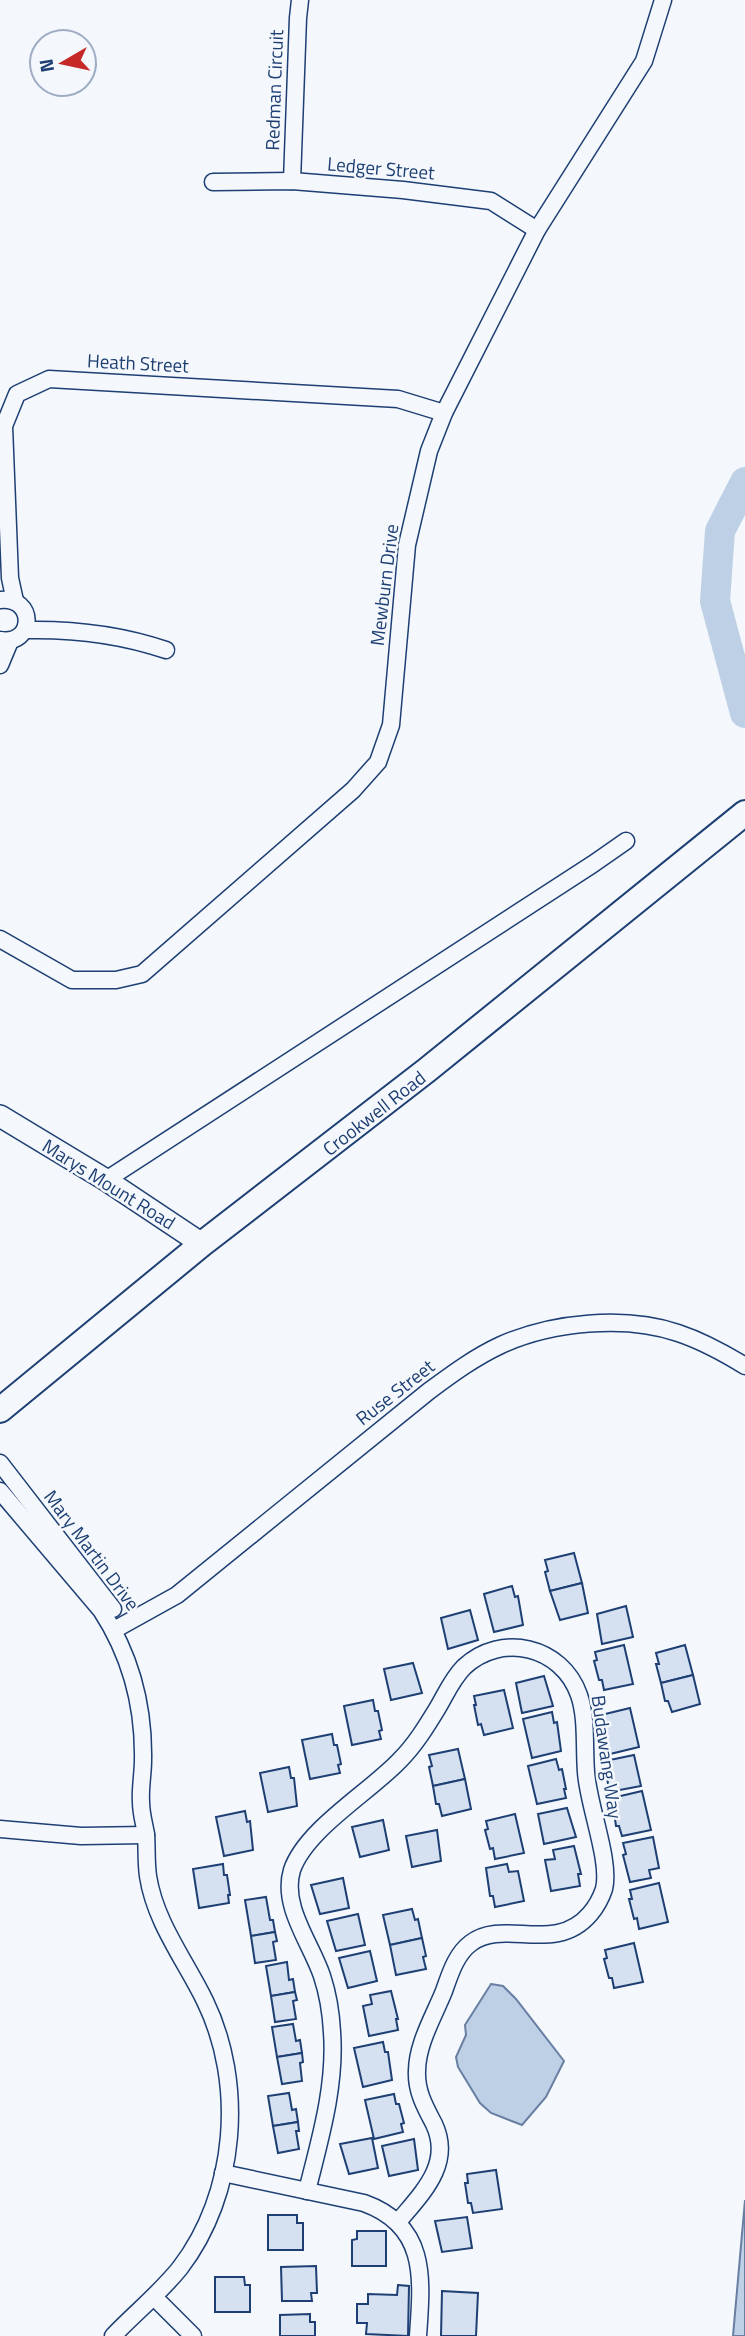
<svg xmlns="http://www.w3.org/2000/svg" width="745" height="2336" font-family="'Titillium Web',sans-serif">
<style>
.water{fill:#bed0e5;stroke:#687fa3;stroke-width:2}
.lines{fill:none;stroke-linecap:round;stroke-linejoin:round}
.river{stroke:#bed0e5;stroke-width:30}
.building{fill:#d5e0f0;stroke:#1d3f73;stroke-width:2}
.street-casing{stroke:#1d3f73;stroke-width:19}
.secondary-casing{stroke:#1d3f73;stroke-width:24}
.primary-casing{stroke:#1d3f73;stroke-width:28}
.street{stroke:#f4f7fb;stroke-width:16}
.secondary{stroke:#f4f7fb;stroke-width:21}
.primary{stroke:#f4f7fb;stroke-width:24}
.labels{text-anchor:middle;stroke-width:5;stroke-linejoin:round;paint-order:stroke}
.street-label{font-size:19px;fill:#1d3f73;stroke:#f4f7fb}
</style>
<rect width="100%" height="100%" fill="#f4f7fb"/>
<g class="water">
<polygon points="491,1984 503,1986 516,1999 564,2061 546,2097 522,2125 491,2113 480,2103 458,2067 456,2057 466,2035 465,2025"/>
<polygon points="745,2200 745,2336 733,2336"/>
</g>
<g class="lines">
<polyline class="river" points="745,482 720,531 715,601 745,713"/>
</g>
<g class="building">
<polygon points="574,1553 582,1583 550,1591 545,1572 548,1571 545,1560"/>
<polygon points="582,1583 588,1613 560,1620 550,1591"/>
<polygon points="512,1586 515,1597 518,1596 523,1625 494,1632 484,1594"/>
<polygon points="626,1606 633,1637 602,1644 597,1614"/>
<polygon points="470,1610 478,1640 448,1649 441,1618"/>
<polygon points="624,1645 633,1684 604,1690 602,1680 599,1680 594,1661 597,1660 595,1652"/>
<polygon points="685,1645 693,1675 661,1683 656,1664 659,1664 656,1653"/>
<polygon points="413,1663 422,1693 391,1700 384,1669"/>
<polygon points="693,1675 700,1704 672,1712 668,1701 665,1701 661,1683"/>
<polygon points="544,1676 553,1706 522,1713 516,1683"/>
<polygon points="504,1690 513,1728 484,1735 481,1724 478,1725 474,1705 476,1705 474,1696"/>
<polygon points="373,1700 375,1711 378,1711 382,1730 379,1731 381,1739 352,1745 344,1706"/>
<polygon points="630,1708 639,1747 610,1754 601,1726 604,1726 601,1715"/>
<polygon points="552,1712 554,1723 557,1722 561,1751 532,1758 523,1719"/>
<polygon points="332,1734 334,1745 337,1745 341,1764 338,1765 340,1773 310,1779 302,1740"/>
<polygon points="458,1749 465,1779 433,1786 429,1767 432,1766 429,1755"/>
<polygon points="634,1755 641,1786 609,1792 605,1761"/>
<polygon points="556,1759 559,1770 562,1769 566,1789 564,1789 566,1798 537,1804 528,1766"/>
<polygon points="289,1767 291,1778 294,1778 297,1806 268,1812 260,1773"/>
<polygon points="465,1779 471,1809 442,1816 439,1804 436,1804 433,1786"/>
<polygon points="642,1791 651,1830 622,1836 619,1826 616,1826 612,1798"/>
<polygon points="567,1808 576,1837 544,1844 538,1814"/>
<polygon points="245,1811 247,1822 250,1821 253,1850 224,1856 216,1817"/>
<polygon points="515,1814 524,1853 495,1859 493,1848 490,1849 485,1830 488,1829 486,1821"/>
<polygon points="383,1820 389,1850 360,1857 352,1827"/>
<polygon points="437,1830 441,1861 412,1867 406,1836"/>
<polygon points="653,1837 659,1868 649,1870 651,1878 630,1882 623,1855 626,1854 623,1843"/>
<polygon points="574,1846 581,1874 578,1874 580,1886 551,1891 545,1860 555,1859 553,1850"/>
<polygon points="223,1864 224,1875 227,1875 230,1895 228,1895 229,1903 199,1908 193,1869"/>
<polygon points="507,1864 509,1872 518,1871 524,1901 495,1907 493,1896 490,1896 486,1868"/>
<polygon points="343,1878 349,1908 320,1914 311,1885"/>
<polygon points="659,1883 668,1922 639,1929 637,1918 634,1919 629,1899 632,1899 630,1890"/>
<polygon points="266,1897 270,1920 273,1920 275,1932 251,1936 245,1900"/>
<polygon points="412,1909 415,1920 418,1919 422,1938 390,1945 383,1915"/>
<polygon points="358,1914 365,1945 336,1951 327,1921"/>
<polygon points="275,1932 277,1941 273,1942 276,1960 255,1963 251,1936"/>
<polygon points="422,1938 426,1956 423,1957 426,1969 396,1975 390,1945"/>
<polygon points="634,1943 643,1982 614,1988 612,1978 609,1978 604,1959 607,1958 605,1950"/>
<polygon points="370,1951 377,1981 348,1988 339,1958"/>
<polygon points="287,1962 289,1980 293,1979 295,1992 271,1996 266,1966"/>
<polygon points="391,1991 398,2019 396,2019 398,2030 369,2036 363,2006 372,2004 370,1995"/>
<polygon points="295,1992 297,2000 293,2001 296,2019 275,2022 271,1996"/>
<polygon points="293,2024 296,2041 300,2040 302,2053 277,2057 272,2027"/>
<polygon points="383,2042 385,2052 388,2052 392,2080 363,2087 354,2048"/>
<polygon points="302,2053 303,2062 300,2063 302,2081 282,2084 277,2057"/>
<polygon points="289,2093 292,2110 296,2109 298,2122 273,2126 268,2096"/>
<polygon points="394,2094 396,2104 399,2104 404,2123 401,2124 403,2132 374,2139 365,2100"/>
<polygon points="298,2122 299,2131 296,2131 299,2149 278,2153 273,2126"/>
<polygon points="372,2138 378,2168 349,2174 340,2144"/>
<polygon points="414,2139 418,2170 389,2176 382,2146"/>
<polygon points="496,2170 502,2209 473,2213 471,2203 468,2203 465,2183 468,2183 467,2174"/>
<polygon points="268,2215 297,2215 297,2223 303,2223 303,2250 268,2250"/>
<polygon points="467,2217 472,2248 442,2252 435,2221"/>
<polygon points="357,2231 386,2231 386,2266 352,2266 352,2240 357,2239"/>
<polygon points="316,2266 317,2293 311,2293 312,2301 282,2301 281,2267"/>
<polygon points="215,2277 244,2277 245,2285 250,2285 250,2312 215,2312"/>
<polygon points="398,2285 409,2286 408,2336 366,2334 367,2323 357,2323 357,2304 368,2304 368,2294 397,2295"/>
<polygon points="442,2291 478,2293 476,2336 441,2336"/>
<polygon points="310,2314 310,2322 315,2322 315,2336 280,2336 280,2315"/>
</g>
<g class="lines">
<defs>
<g id="street">
<polyline points="292,181 298,18 300,0"/>
<polyline points="213,182 292,181 403,190 491,201 537,230"/>
<path d="M0 600C36 596 35 646 0 640"/>
<polyline points="15,601 10,578 4,426 17,394 49,379 398,399 444,413"/>
<path d="M25 630C71 629 122 635 166 650"/>
<polyline points="0,665 10,641"/>
<polyline points="0,939 72,980 116,980 142,974 353,790 378,762 391,725 407,545 429,451 444,413 537,230 644,61 663,0"/>
<polyline points="106,1180 593,864 626,841"/>
<polyline points="0,1463 113,1609"/>
<path d="M0 1491 101 1610C131 1656 144 1705 143 1760 143 1774 140 1788 141 1802 141 1813 144 1823 146 1834 147 1848 146 1862 148 1876 155 1922 185 1960 205 2001 245 2083 237 2194 180 2268 160 2293 135 2313 113 2336"/>
<path d="M114 1630 177 1595 429 1391C452 1374 475 1357 501 1345 552 1322 625 1315 678 1333 702 1341 724 1353 745 1366"/>
<polyline points="0,1829 81,1836 146,1835"/>
<path d="M223 2173 364 2203C428 2226 422 2279 418 2336"/>
<path d="M307 2191C320 2139 336 2086 332 2032 331 2013 328 1994 322 1976 311 1943 281 1906 292 1870 306 1829 370 1792 400 1760 415 1745 426 1727 437 1709 446 1694 452 1679 464 1667 501 1632 562 1646 579 1695 587 1718 584 1747 586 1772 588 1805 611 1861 604 1889 601 1898 596 1907 590 1914 555 1955 504 1918 471 1943 456 1954 450 1974 444 1991 434 2016 417 2044 417 2071 416 2091 425 2107 434 2124 453 2164 422 2193 398 2222"/>
<polyline points="154,2297 193,2336"/>
</g>
<polyline id="secondary" points="0,1116 106,1180 202,1244"/>
<polyline id="primary" points="0,1410 202,1244 427,1070 745,813"/>
</defs>
<use href="#street" class="street-casing"/>
<use href="#secondary" class="secondary-casing"/>
<use href="#primary" class="primary-casing"/>
<use href="#street" class="street"/>
<use href="#secondary" class="secondary"/>
<use href="#primary" class="primary"/>
</g>
<g class="labels">
<g class="street-label">
<text transform="translate(274 90) rotate(-88)" y="7">Redman Circuit</text>
<text transform="translate(381 168) rotate(5)" y="7">Ledger Street</text>
<text transform="translate(138 363) rotate(3)" y="7">Heath Street</text>
<text transform="translate(384 585) rotate(-83)" y="7">Mewburn Drive</text>
<text transform="translate(374 1113) rotate(-38)" y="7">Crookwell Road</text>
<text transform="translate(109 1184) rotate(32)" y="7">Marys Mount Road</text>
<text transform="translate(395 1392) rotate(-38)" y="7">Ruse Street</text>
<text transform="translate(92 1550) rotate(53)" y="7">Mary Martin Drive</text>
<text transform="translate(607 1757) rotate(82)" y="7">Budawang Way</text>
</g>
</g>
<g transform="translate(63 63) rotate(261)"><circle r="33" fill="#f4f7fb" stroke="#9eadc5" stroke-width="2"/>
<path d="M0-5L12 26L0 18L-12 26Z" fill="#c62828"/>
<text y="-10" font-size="19" font-weight="bold" text-anchor="middle" fill="#1d3f73">N</text>
</g>
</svg>
